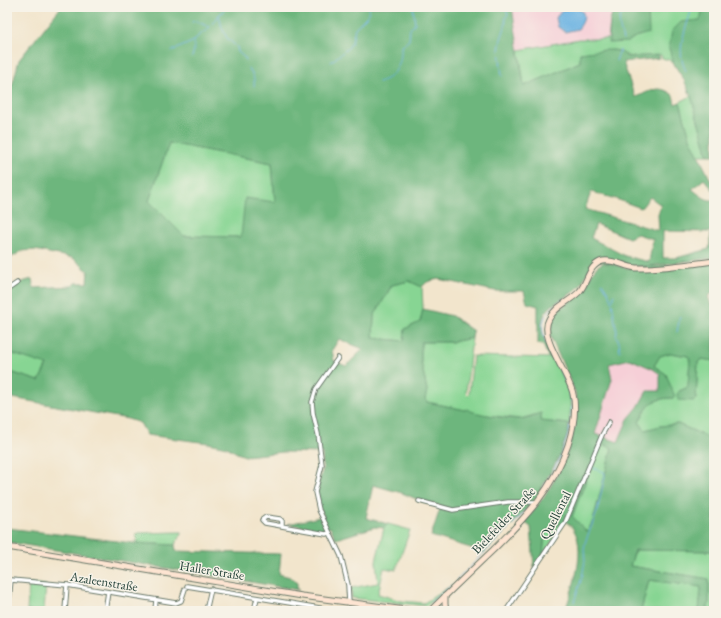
<svg xmlns="http://www.w3.org/2000/svg" width="721" height="618" font-family="'EB Garamond',serif">
<style>
.built{fill:#f6cfd7}
.green{fill:#87d593;stroke:#538964}
.forest{fill:#6db67d;stroke:#467a58;fill-rule:evenodd}
.water{fill:#6bb2e2;stroke:#45788b}
.lines{fill:none;stroke-linecap:round;stroke-linejoin:round}
.stream{stroke:#6bb2e2;stroke-width:1}
.minor-casing{stroke:#697869;stroke-width:5.5}
.secondary-casing{stroke:#697869;stroke-width:7}
.minor{stroke:#fff;stroke-width:3.5}
.secondary{stroke:#fde4d1;stroke-width:5}
.labels{text-anchor:middle;stroke-width:3;stroke-linejoin:round;paint-order:stroke}
.street-label{font-size:13px;fill:#1f3d34;stroke:#f7f3e8}
</style>
<rect width="100%" height="100%" fill="#f7f3e8"/>
<filter id="ink" filterUnits="userSpaceOnUse"><feTurbulence type="fractalNoise" baseFrequency=".025" numOctaves="2"/><feDisplacementMap in="SourceGraphic" scale="8" xChannelSelector="R" yChannelSelector="G"/><feConvolveMatrix kernelMatrix="1 2 1 2 8 2 1 2 1" color-interpolation-filters="sRGB"/></filter>
<filter id="wash" filterUnits="userSpaceOnUse"><feTurbulence type="fractalNoise" baseFrequency=".012" numOctaves="4" result="noise"/><feDisplacementMap in="SourceGraphic" scale="16" xChannelSelector="R" yChannelSelector="G"/><feGaussianBlur stdDeviation="0.9" result="paint"/><feColorMatrix in="noise" values="0 0 0 0 0 0 0 0 0 0 0 0 0 0 0 0 0 1.4 0 .05"/><feComposite in="paint" operator="in"/></filter>
<g filter="url(#wash)">
<rect width="100%" height="100%" fill="#f2e5cc"/>
<g class="built">
<polygon points="512,7 614,7 610,21 609,39 579,39 519,50"/>
<polygon points="630,359 653,369 660,373 660,391 647,391 638,407 628,419 619,442 595,434 612,379 609,364"/>
</g>
<g class="green">
<polygon points="614,7 626,7 628,11 630,11 644,7 714,7 714,22 669,48 674,64 669,60 662,58 661,55 630,57 615,50 580,53 580,62 524,86 519,50 579,39 608,39 610,21"/>
<polygon points="691,96 708,155 698,155 690,138 680,102"/>
<polygon points="169,143 272,163 275,202 241,237 184,236 149,201"/>
<polygon points="409,281 422,287 423,309 420,322 405,329 404,341 373,338 374,316 392,285"/>
<path d="M472 338 466 393 468 395 469 393 473 356 553 358C559 371 568 385 570 399 571 407 570 415 569 424L541 421V413L520 419 479 414 465 410 427 402 425 399 427 390 421 362V342H452Z"/>
<polygon points="7,352 47,364 39,381 7,371"/>
<path d="M670 353 688 356 690 359 688 386 686 388 679 391 696 399 698 362 701 359 714 361V440L678 424 661 426 645 430 639 422C648 405 652 398 673 398L666 374 654 366 660 356Z"/>
<polygon points="600,443 612,447 593,521 587,532 572,517"/>
<polygon points="565,521 543,555 545,531"/>
<polygon points="388,524 410,530 396,570 384,568 378,594 402,601 424,603 452,585 426,606 352,598 351,588 378,583 376,561 384,528"/>
<polygon points="182,532 175,545 136,543 137,533"/>
<polygon points="635,550 714,551 714,611 707,611 709,603 709,579 630,566"/>
<polygon points="649,580 702,587 699,611 641,611"/>
<polygon points="29,583 46,585 44,611 27,611"/>
</g>
<g class="forest">
<path d="M61 7H512L524 86 580 62V53C591 52 620 45 627 57H630L659 55 660 58 623 62 635 97C651 92 657 83 673 95L675 104 680 102 690 138 714 187V191L704 179 692 189C699 194 705 201 714 200V258L648 266H635L598 261C587 267 586 279 578 288 571 295 562 298 554 304 533 320 543 338 552 357H548L543 345 538 344V306L527 303 524 291H495L438 279 427 282 422 287 409 281 392 285 374 316 373 338 404 341 405 329 420 322 423 309 452 316 473 331 472 338 452 342H421V362L427 390 425 399 427 402 465 410 467 409C473 414 510 419 519 419 526 419 534 415 541 413V421L569 424 568 433 559 457 535 500 484 552 431 536 441 506 419 500 402 493 373 485 366 518 388 524 384 528 375 527 336 539 330 527 322 530 288 524 324 516 320 509 317 495 318 485 323 469 322 453 284 452 245 456 237 453 227 447 208 443 147 435 140 423 128 419 7 397V371L39 381 47 365 7 352V291L19 283 32 279 34 288 73 286 75 283H87L88 271 73 258 35 250 22 251 7 260V84L12 86 19 60ZM169 143 272 163 275 202 245 198 241 237 184 236 149 201ZM591 192 616 199 641 208 650 197 661 205 658 214 659 231 585 209ZM596 224 629 238 637 234 653 239 649 262 625 256 591 238ZM663 231 711 232 709 249 676 258H663ZM339 339 363 349 346 366 334 361 332 350Z"/>
<polygon points="614,7 624,7 625,12 631,12 648,9 649,33 635,37 628,42 609,43 610,21"/>
<polygon points="714,7 714,155 708,155 691,96 684,80 674,64 669,48 672,31 681,22 700,20 703,8"/>
<path d="M603 263 611 264 627 268 714 263V291L708 297 711 304 714 305V361L702 359 698 362 696 399 694 401 678 400 677 394C680 389 685 390 688 386L690 359 688 356 670 353 660 356 654 366 666 374 675 397 673 398C652 398 648 405 639 422L645 430 661 426 678 424 714 440V551L635 550 630 566 709 579V603L707 611H699L701 587 649 580 641 611H565C573 587 592 538 565 521L545 531 543 555 534 567 531 527 524 522C553 490 583 437 575 392L549 333C549 326 550 321 554 315 562 305 575 300 583 291 591 281 590 268 603 263ZM630 359 653 369 660 374V391H647L638 407 628 419 618 442 595 434 612 379 609 364ZM600 443 612 448 593 521 587 532 572 516Z"/>
<polygon points="7,528 133,543 175,545 176,551 281,554 279,574 290,577 297,582 297,589 299,589 299,590 7,542"/>
</g>
<path class="water" d="M569 7C585 7 588 17 578 29L565 32 558 27 556 18 560 12Z"/>
<g class="lines">
<g class="stream">
<polyline points="627,9 630,7"/>
<polyline points="219,15 222,28 227,38 237,47 238,52 245,58 246,61"/>
<polyline points="192,22 196,21 209,27"/>
<path d="M623 40C621 30 616 21 623 13"/>
<polyline points="172,51 194,41 199,35 207,30 219,15 227,7"/>
<polyline points="192,57 194,50 194,42"/>
<polyline points="616,61 620,50"/>
<polyline points="331,62 349,47 352,42 355,28 367,16 370,7"/>
<path d="M248 68C253 75 255 77 254 86"/>
<path d="M686 71C674 49 687 29 692 7"/>
<polyline points="502,76 499,50 501,39 505,27 506,17 508,14 504,7"/>
<path d="M378 82C395 78 402 65 401 47L409 40 410 29 415 23 413 7"/>
<path d="M602 283C617 303 611 310 617 331L616 335 619 342 620 351"/>
<polyline points="613,300 614,295"/>
<polyline points="677,332 680,316"/>
<path d="M551 352C537 325 540 316 564 299"/>
<path d="M541 492C559 465 578 425 570 392 568 384 563 377 560 369"/>
<polyline points="456,581 527,510"/>
<polyline points="431,602 452,585"/>
<polyline points="574,602 582,577 585,561 584,549 586,540 597,512 605,475 604,472 593,468 592,466 603,439"/>
</g>
</g>
</g>
<g filter="url(#ink)">
<g class="lines">
<defs>
<g id="minor">
<polyline points="7,290 17,283"/>
<polyline points="338,358 316,389 312,402 313,413 318,434 322,465 315,492 319,510 341,556 348,585 349,603"/>
<polyline points="419,501 453,510 508,502 537,502"/>
<polyline points="282,526 282,521 280,519 266,517 262,520 265,523 326,534 330,533"/>
<polyline points="187,586 338,611"/>
<polyline points="8,611 11,580 67,585 176,603 181,601 185,589"/>
<polyline points="65,611 67,585"/>
<polyline points="105,611 108,592"/>
<polyline points="155,611 156,600"/>
<polyline points="206,611 211,589"/>
<polyline points="254,611 257,598"/>
<polyline points="506,611 565,523 602,435 609,422"/>
</g>
<g id="secondary">
<polyline points="7,547 302,596 413,611"/>
<polyline points="445,596 445,604 446,611"/>
<path d="M430 611C451 590 472 570 493 550 524 519 554 488 568 445 573 429 577 410 573 394 569 373 538 338 549 319 555 306 571 301 580 291 588 281 589 264 603 261 614 259 625 267 636 268 658 269 691 264 714 261"/>
</g>
</defs>
<use href="#minor" class="minor-casing"/>
<use href="#secondary" class="secondary-casing"/>
<use href="#minor" class="minor"/>
<use href="#secondary" class="secondary"/>
</g>
</g>
<g class="labels">
<g class="street-label">
<text transform="translate(555 515) rotate(-63)" y="5">Quellental</text>
<text transform="translate(503 520) rotate(-47)" y="5">Bielefelder Straße</text>
<text transform="translate(212 570) rotate(9)" y="5">Haller Straße</text>
<text transform="translate(104 581) rotate(9)" y="5">Azaleenstraße</text>
</g>
</g>
<rect width="721" height="618" fill="none" stroke="#f7f3e8" stroke-width="24"/>
</svg>
